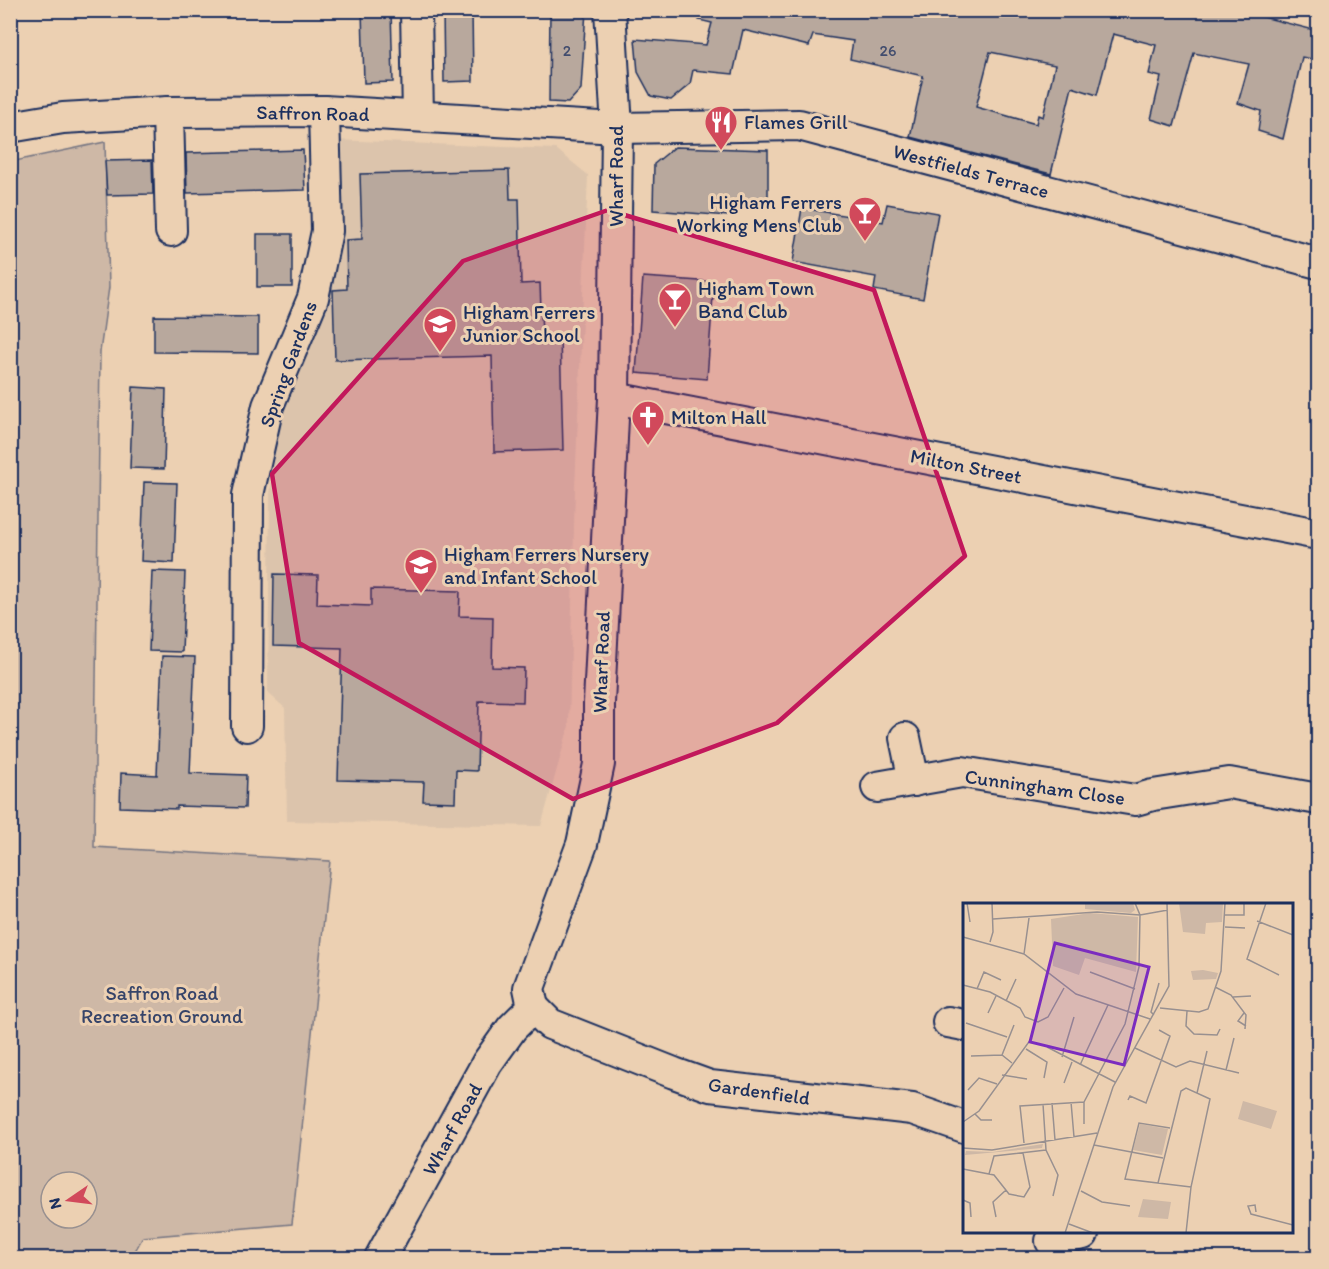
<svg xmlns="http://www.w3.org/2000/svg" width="1329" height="1269" font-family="Itim,sans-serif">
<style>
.built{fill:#dcc4ac}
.green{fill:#ceb8a6;stroke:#747482;stroke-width:1.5;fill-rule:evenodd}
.building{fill:#b8a89d;stroke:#1b2f5e;stroke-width:1.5;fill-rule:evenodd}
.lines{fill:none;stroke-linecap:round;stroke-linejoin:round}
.street-casing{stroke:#1b2f5e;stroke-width:34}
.street{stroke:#ecd0b2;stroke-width:30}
.marked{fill:#c2185b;fill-opacity:0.2;stroke:#c2185b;stroke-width:4.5;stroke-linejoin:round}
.labels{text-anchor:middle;stroke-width:6;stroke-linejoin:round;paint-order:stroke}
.number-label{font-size:16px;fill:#424d6e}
.street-label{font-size:20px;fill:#1b2f5e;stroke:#ecd0b2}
.poi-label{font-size:20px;fill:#1b2f5e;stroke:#ecd0b2;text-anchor:start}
.park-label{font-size:20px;fill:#364469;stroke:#ecd0b2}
.inset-road{fill:none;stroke:#989090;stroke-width:1.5}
.view{fill:#7b2cbf;fill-opacity:0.15;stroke:#7b2cbf;stroke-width:3}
.inset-edge{fill:none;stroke:#1b2f5e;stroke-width:3}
</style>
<rect width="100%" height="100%" fill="#ecd0b2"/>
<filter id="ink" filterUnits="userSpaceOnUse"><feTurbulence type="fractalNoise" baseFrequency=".0167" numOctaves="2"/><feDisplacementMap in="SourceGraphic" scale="12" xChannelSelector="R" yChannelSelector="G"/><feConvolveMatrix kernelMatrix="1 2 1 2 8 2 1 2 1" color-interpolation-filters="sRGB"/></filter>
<g filter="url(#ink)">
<polygon class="built" points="335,140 556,149 588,175 575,489 569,726 541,826 287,821 285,708 268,693 270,494 280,406"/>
<path class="green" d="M105 142 109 287 100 352 94 847 330 861 292 1224 143 1237 131 1258H11L10 162ZM51 1182H87V1218H51Z"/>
<g class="building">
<polygon points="362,10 391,10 393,82 364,83"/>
<polygon points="443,10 472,10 473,81 444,82"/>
<polygon points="550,10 586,10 581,89 568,103 549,102"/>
<path d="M700 10H1236L1318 31V60L1302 57 1283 139 1258 131 1261 111 1238 103 1249 64 1194 53 1174 126 1151 119 1161 77 1149 74 1156 45 1113 34 1097 95 1072 87 1051 174 910 137 923 76 850 59 853 41 813 35 809 46 743 30 733 74 693 70 690 84 671 100 651 96 638 72 635 39 706 45 712 23 699 20ZM990 52 1055 65 1043 117 1038 115 1036 124 976 107Z"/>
<polygon points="675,147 768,150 768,206 727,203 728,216 653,210 654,164"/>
<polygon points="303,150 305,190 187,193 186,153"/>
<polygon points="152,160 153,194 107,195 105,161"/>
<polygon points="509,170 510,199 519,199 521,284 540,283 542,337 560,336 563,450 494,452 492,356 335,360 333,290 347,289 346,240 362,239 360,174"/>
<polygon points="887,204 938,213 923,299 874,290 876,277 793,262 802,208 883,222"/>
<rect x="257" y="234" width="35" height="53"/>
<polygon points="643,277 714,282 707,379 636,373"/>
<polygon points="154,316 258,317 258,353 154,352"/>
<polygon points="133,387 166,389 164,469 130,468"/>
<polygon points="144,482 177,483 174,563 141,561"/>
<polygon points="152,571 185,572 182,652 149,651"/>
<polygon points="274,574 318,575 317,604 371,606 371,589 460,591 459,616 493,617 492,667 524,668 523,702 479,701 477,771 456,770 455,802 423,801 424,782 338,780 342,648 273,646"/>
<polygon points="162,656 195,657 190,773 246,775 245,808 177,806 177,809 120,807 121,773 157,775"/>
</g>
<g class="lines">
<defs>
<g id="street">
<polyline points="416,10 418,116"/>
<polyline points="168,112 171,231"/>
<polyline points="10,127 63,118 168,112 324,111 617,128 799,125 1318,263"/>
<polyline points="614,398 1318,534"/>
<polyline points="247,726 248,495 268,406 313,298 327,231 324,111"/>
<polyline points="905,738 914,781"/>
<polyline points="877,787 962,772 1135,800 1153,795 1229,783 1318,799"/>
<polyline points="533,1007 550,1024 674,1073 710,1086 912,1109 964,1127"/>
<polyline points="948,1022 964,1025"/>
<polyline points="1051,1241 1083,1234"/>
<polyline points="380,1258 487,1063 512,1028 533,1007 529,988 582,844 599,764 599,703 614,398 617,128 610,10"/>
</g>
</defs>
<use href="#street" class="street-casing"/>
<use href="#street" class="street"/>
</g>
</g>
<path class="marked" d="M608 210 874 290 965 556 777 723 573 799 299 643 272 474 463 261Z"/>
<defs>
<symbol id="restaurant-pin" viewBox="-11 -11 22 30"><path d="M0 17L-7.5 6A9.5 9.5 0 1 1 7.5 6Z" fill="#d1495b" stroke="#ecd0b2"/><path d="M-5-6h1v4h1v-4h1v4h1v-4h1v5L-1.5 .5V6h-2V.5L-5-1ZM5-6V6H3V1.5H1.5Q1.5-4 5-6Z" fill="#fff"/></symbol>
<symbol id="bar-pin" viewBox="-11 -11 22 30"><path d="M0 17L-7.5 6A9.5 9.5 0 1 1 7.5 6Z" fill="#d1495b" stroke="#ecd0b2"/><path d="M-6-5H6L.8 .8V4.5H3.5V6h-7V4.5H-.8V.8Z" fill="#fff"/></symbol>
<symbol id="school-pin" viewBox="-11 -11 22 30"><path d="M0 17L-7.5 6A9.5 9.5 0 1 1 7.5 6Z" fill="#d1495b" stroke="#ecd0b2"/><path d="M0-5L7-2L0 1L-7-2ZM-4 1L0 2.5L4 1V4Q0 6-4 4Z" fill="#fff"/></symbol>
<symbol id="church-pin" viewBox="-11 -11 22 30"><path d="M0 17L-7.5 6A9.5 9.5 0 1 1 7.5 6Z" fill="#d1495b" stroke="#ecd0b2"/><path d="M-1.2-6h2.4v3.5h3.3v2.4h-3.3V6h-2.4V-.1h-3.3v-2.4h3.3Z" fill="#fff"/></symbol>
</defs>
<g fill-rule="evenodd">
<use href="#restaurant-pin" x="702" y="103" width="38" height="52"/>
<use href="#bar-pin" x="846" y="194" width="38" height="52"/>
<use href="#bar-pin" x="656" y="280" width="38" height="52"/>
<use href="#school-pin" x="421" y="305" width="38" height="52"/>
<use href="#church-pin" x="629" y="398" width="38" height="52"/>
<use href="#school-pin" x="402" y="546" width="38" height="52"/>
</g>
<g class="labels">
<g class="number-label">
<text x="567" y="56">2</text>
<text x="888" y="56">26</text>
</g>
<g class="street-label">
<text transform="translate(313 113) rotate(1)" y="7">Saffron Road</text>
<text transform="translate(971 171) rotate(15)" y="7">Westfields Terrace</text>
<text transform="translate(616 176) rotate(-90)" y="7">Wharf Road</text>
<text transform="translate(288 364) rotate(-70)" y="7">Spring Gardens</text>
<text transform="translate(966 466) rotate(11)" y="7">Milton Street</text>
<text transform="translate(601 662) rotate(-88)" y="7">Wharf Road</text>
<text transform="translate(1045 787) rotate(8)" y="7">Cunningham Close</text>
<text transform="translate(759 1091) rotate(8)" y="7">Gardenfield</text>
<text transform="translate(452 1129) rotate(-61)" y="7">Wharf Road</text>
</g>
<g class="poi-label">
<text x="744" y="129">Flames Grill</text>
<text x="842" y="209" text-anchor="end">Higham Ferrers<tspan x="842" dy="23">Working Mens Club</tspan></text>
<text x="698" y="295">Higham Town<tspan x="698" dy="23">Band Club</tspan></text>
<text x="463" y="319">Higham Ferrers<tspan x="463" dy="23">Junior School</tspan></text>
<text x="671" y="424">Milton Hall</text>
<text x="444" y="561">Higham Ferrers Nursery<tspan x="444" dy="23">and Infant School</tspan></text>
</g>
<g class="park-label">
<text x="162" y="1000">Saffron Road<tspan x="162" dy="23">Recreation Ground</tspan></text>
</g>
</g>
<g transform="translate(963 903)">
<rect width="330" height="330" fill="#ecd0b2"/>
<path d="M122 0H170L172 7 168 10 122 6ZM216 0H260L259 19 243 20 242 31 220 29ZM127 10 175 14 173 69 122 55 116 72 90 63 88 16ZM240 67 255 70 253 76 230 77 228 68ZM280 198 314 208 308 226 275 216ZM177 221 205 226 199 252 170 247ZM80 241 79 245 2 252 3 248 30 249ZM180 296 208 299 205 316 175 314Z" fill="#ceb8a6"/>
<path class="inset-road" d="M4 0 7 19M303 0 284 56 316 72M262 12H281V0M30 16 134 9 177 12 205 7M294 18 330 32M262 24 282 25M0 34 61 51 113 91 187 116M27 39 30 29 29 0M61 51 66 15M127 69 172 86M0 82 27 89 57 105 62 114 75 119 85 114 101 85M252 84 268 92 283 112 282 126M14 86 21 69 38 77M270 94 288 93M43 98 53 76M197 105 236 109 245 106 258 68 262 0M224 108 223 123 231 131 254 132 257 126M25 110 33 93M281 110 275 118 283 123M191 112 188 109 196 80M3 120 44 134M84 144 152 179M172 145 213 164 227 158 276 170M63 146 84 159 81 175M39 152 51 122M8 153 39 152 49 160M99 154 111 114M117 162 145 102M263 167 271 135M39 172 64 176M101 180 109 159M5 187 16 175 34 181M234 190 244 148M165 197 167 193 183 200 207 133 196 127M108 199 111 234M89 200 92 237M80 201 83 247 95 272 90 293M12 211 18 217H29M0 219 16 208 68 136M121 221V199M207 225 176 220 162 276 228 284M61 240 57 203 121 199 162 121 176 64 177 12 172 0M131 242 200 255M0 245 29 247 134 230M0 266 31 272 46 291 61 294 67 284 60 250M26 271 31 253 83 247M195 280 218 188 223 185 247 196 228 284 223 330M118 288 139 299 167 303M0 297 7 300 8 314M293 309 292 302 285 303 288 311 330 322M33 314 30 299 43 287M106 321 130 330M102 330 150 184 206 83 204 0"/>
<path class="view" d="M92 40 186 64 161 162 67 139Z"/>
<rect width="330" height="330" class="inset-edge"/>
</g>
<rect width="1329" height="1269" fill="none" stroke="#ecd0b2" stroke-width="36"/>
<rect x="18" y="18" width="1293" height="1233" fill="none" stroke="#1b2f5e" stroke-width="2" filter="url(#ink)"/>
<g transform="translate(69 1200) rotate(256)"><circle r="28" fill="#ecd0b2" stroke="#989090" stroke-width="1.5"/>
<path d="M0-4.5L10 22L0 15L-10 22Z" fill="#d1495b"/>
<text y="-9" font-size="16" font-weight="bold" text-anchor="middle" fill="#1b2f5e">N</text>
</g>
</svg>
